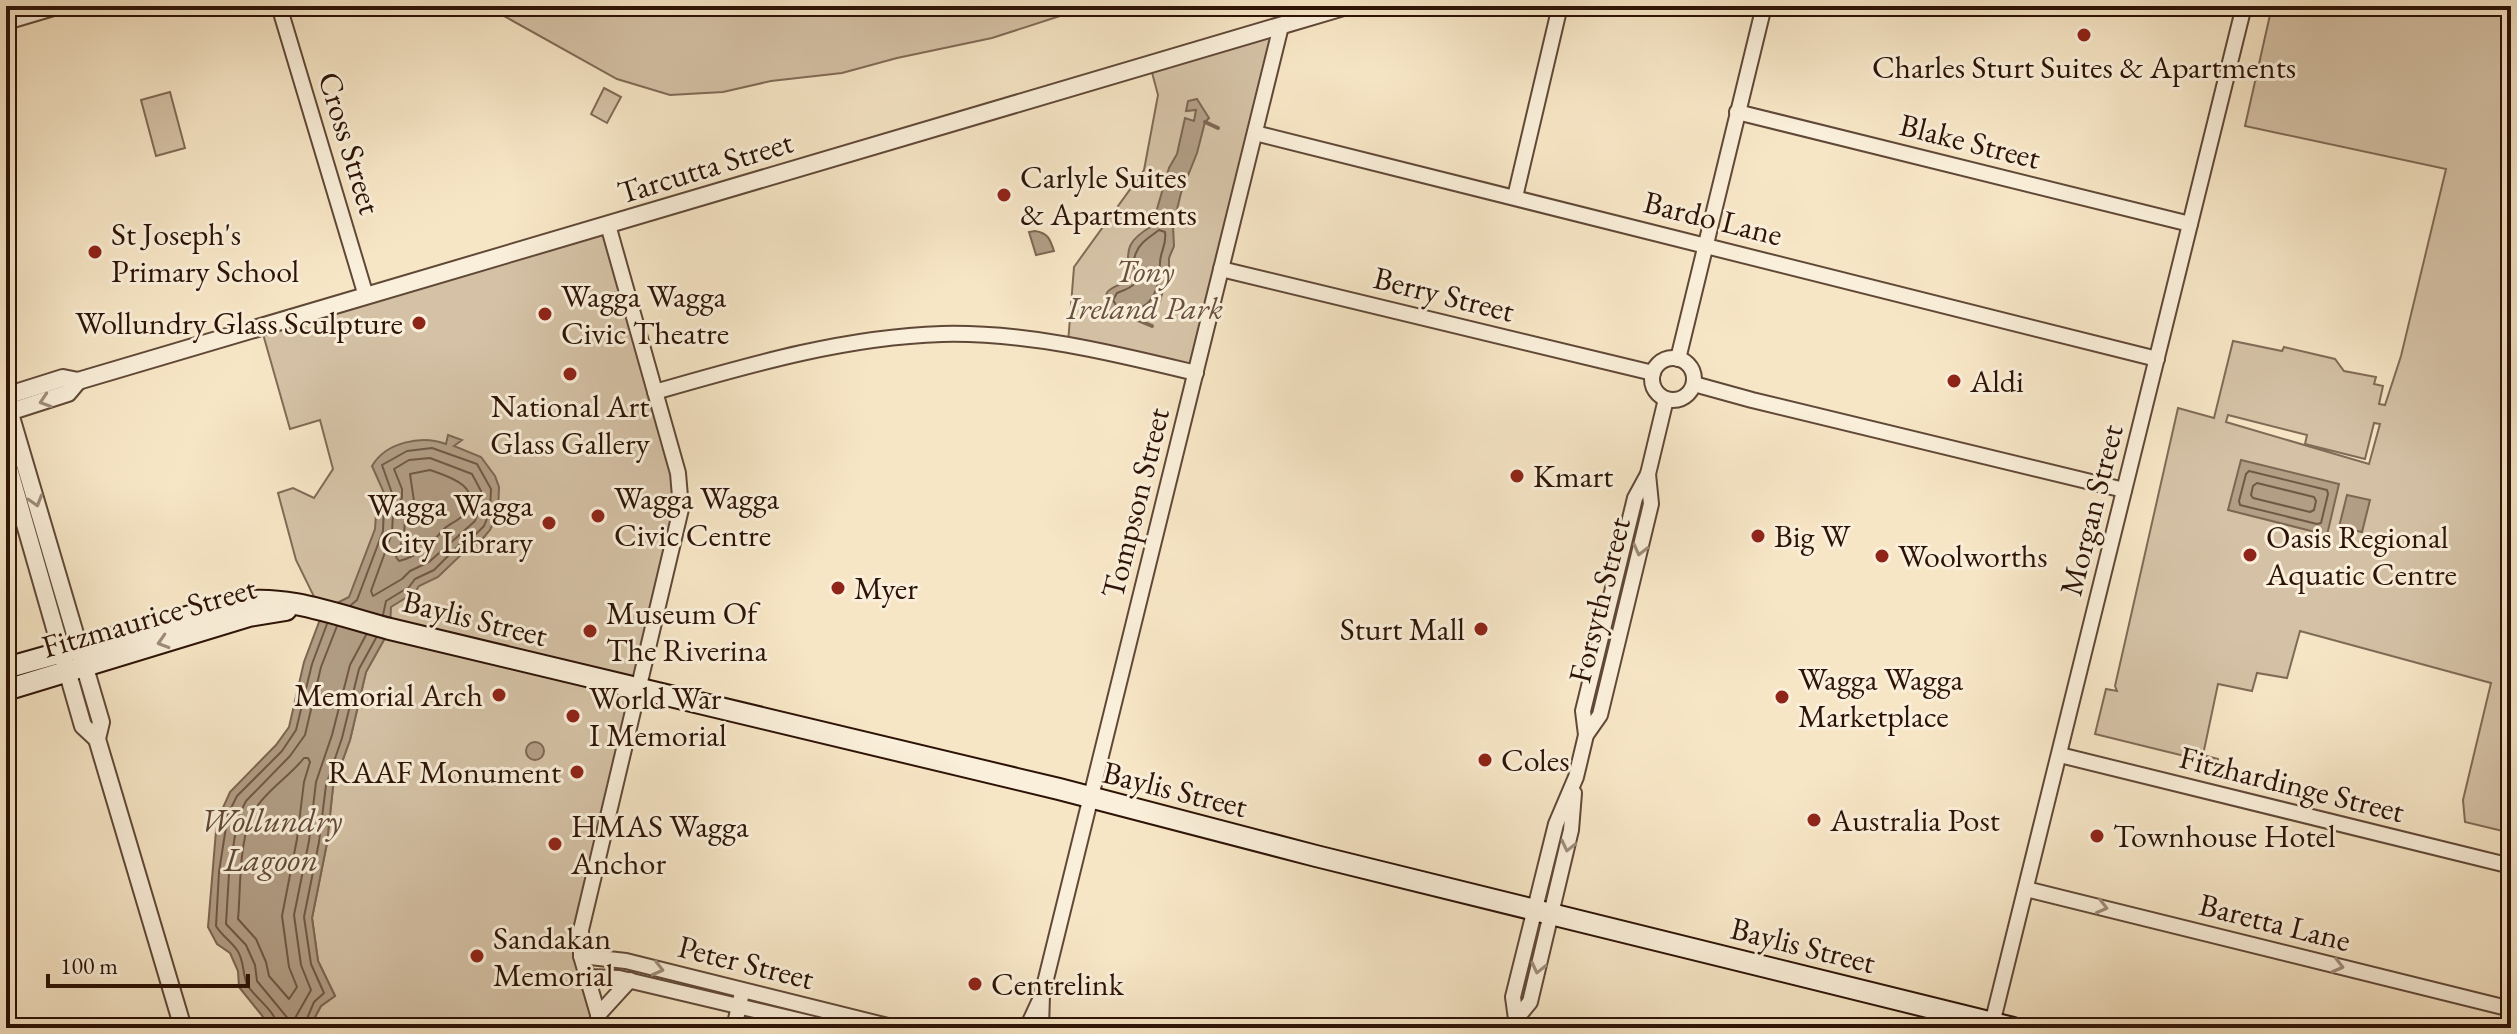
<svg xmlns="http://www.w3.org/2000/svg" width="2517" height="1034" font-family="'EB Garamond',serif">
<style>
.green{fill:#d5c2a6;stroke:#816a56;stroke-width:2;fill-rule:evenodd}
.water{fill:#b29e85;stroke:#7d6653;stroke-width:2}
.lines{fill:none;stroke-linecap:round;stroke-linejoin:round}
.shore{stroke:#705846;stroke-width:2}
.stream{stroke:#7d6653;stroke-width:4}
.minor-casing{stroke:#604837;stroke-width:18}
.tertiary-casing{stroke:#604837;stroke-width:20}
.secondary-casing{stroke:#2d1307;stroke-width:24}
.minor{stroke:#faefda;stroke-width:14}
.tertiary{stroke:#faefda;stroke-width:16}
.secondary{stroke:#faefda;stroke-width:20}
.oneway{stroke:#9e8c7b}
.poi-dot{fill:#8f2418;stroke:#faefda;stroke-width:3}
.labels{text-anchor:middle;stroke-width:6;stroke-linejoin:round;paint-order:stroke}
.poi-label{font-size:32px;fill:#2d1307;stroke:#faefda;text-anchor:start}
.street-label{font-size:32px;fill:#2d1307;stroke:#faefda}
.park-label{font-size:32px;font-style:italic;fill:#68503f;stroke:#faefda}
.water-label{font-size:34px;font-style:italic;fill:#624b39;stroke:#faefda}
</style>
<rect width="100%" height="100%" fill="#f7e6c6"/>
<filter id="stains"><feTurbulence type="fractalNoise" baseFrequency=".0025" numOctaves="4"/><feColorMatrix values="0 0 0 0 .2 0 0 0 0 .09 0 0 0 0 .02 0 0 0 .5 -.17"/></filter>
<radialGradient id="worn" r=".72"><stop offset=".6" stop-color="#630" stop-opacity="0"/><stop offset="1" stop-color="#630" stop-opacity=".3"/></radialGradient>
<g class="green">
<polygon points="486,6 1091,6 992,38 897,58 842,73 771,81 723,92 670,95 617,79"/>
<path d="M2272 6H2511V833L2465 822 2463 800 2491 683 2300 631 2287 678 2257 673 2252 691 2218 684 2203 755 2218 759 2217 764 2095 734 2106 689 2117 691 2115 686 2178 408 2214 418 2233 341 2282 351 2284 347 2335 359 2344 371 2376 377 2374 384 2383 386 2379 404 2385 405 2401 356 2446 169 2245 126ZM2228 415 2307 435 2305 444 2365 459 2374 423 2380 424 2369 464 2226 422Z"/>
<polygon points="1281,27 1196,373 1068,343 1074,267 1144,170 1158,95 1150,65"/>
<polygon points="604,88 621,97 607,123 591,114"/>
<polygon points="170,92 185,148 156,156 141,100"/>
<polygon points="608,225 681,491 581,930 602,1028 309,1028 321,1006 335,996 318,961 312,918 327,843 333,787 350,740 366,672 390,629 321,611 296,560 278,493 293,488 314,498 333,469 320,420 290,429 261,327"/>
</g>
<g class="water">
<path d="M1197 99 1209 118 1205 122 1197 153 1181 193 1173 226 1174 246 1169 258V270L1160 301 1146 316 1130 319 1113 314 1107 309C1100 285 1117 289 1129 279 1128 251 1123 243 1152 226L1169 168 1177 154 1185 118 1194 121 1196 110 1186 111 1188 101Z"/>
<path d="M1035 231C1048 233 1050 239 1054 251L1036 255 1029 232Z"/>
<path d="M448 435 462 440 454 446 481 457 495 476 499 487 498 513 490 530 479 543 467 549 438 577 419 586 415 592 391 607 390 629 366 672 350 740 333 787 327 843 312 918 318 961 335 996 321 1006 309 1028H272L239 987 238 971 230 953 217 944 208 927 216 831 221 812 230 792 276 745 289 727 304 662 319 622 321 611 349 597 375 529 377 500 385 495 372 466C386 442 421 435 446 444Z"/>
<polygon points="2241,460 2339,484 2327,535 2228,510"/>
<polygon points="2347,495 2370,500 2362,532 2339,527"/>
<circle cx="535" cy="751" r="9"/>
</g>
<g class="lines">
<g class="shore">
<path d="M1159 230 1165 232C1167 246 1160 251 1160 263 1159 292 1151 317 1117 307L1113 300 1117 293C1155 279 1126 275 1136 253 1140 242 1150 237 1159 230Z"/>
<polygon points="430,458 472,474 481,491 480,508 475,521 429,562 410,571 402,579 373,596 371,591 392,533 393,513 402,498 402,489 394,469 409,460"/>
<path d="M430 470C450 477 484 487 464 514 459 521 450 523 444 529 430 545 419 556 399 561L396 557 404 536 405 518 414 501 410 474Z"/>
<polygon points="2249,471 2327,490 2328,494 2321,523 2317,524 2240,505 2239,501 2246,474"/>
<polygon points="2257,483 2314,497 2316,501 2314,510 2310,512 2253,498 2251,495 2253,486"/>
<polyline points="351,605 357,600 383,531 384,506 393,496 382,465 407,451 432,448 477,464 491,489 490,511 484,526 474,536 461,543 434,570 415,579 409,587 386,601 383,615"/>
<polyline points="337,626 321,667 305,735 290,756 246,801 238,817 229,873 226,924 246,945 255,965 257,981 290,1021 294,1020 311,990 301,965 294,915 309,841 316,782 332,735 350,665 366,635"/>
<path d="M304 758H308L310 762 304 782 297 839 282 916 289 967 297 987 289 999 269 976 266 962 256 939 238 919C241 888 238 835 256 808 268 789 290 776 304 758Z"/>
<path d="M278 1028C276 1011 257 1000 248 986 242 976 245 961 237 950 230 940 222 936 216 926L219 872 228 814 237 796 282 751 296 730 312 664 327 624"/>
<polyline points="303,1028 314,1002 324,993 311,964 304,917 319,842 326,785 342,738 359,669 376,638"/>
</g>
<g class="stream">
<polyline points="1205,122 1218,128"/>
<polyline points="1133,318 1152,326"/>
</g>
<defs>
<g id="minor">
<polyline points="279,6 366,296"/>
<polyline points="6,22 60,6"/>
<polyline points="1737,112 2190,224"/>
<polyline points="1255,133 2157,359"/>
<polyline points="1515,197 1560,6"/>
<polyline points="1221,269 1653,373"/>
<circle cx="1673" cy="379" r="21"/>
<polyline points="1678,359 1764,6"/>
<polyline points="1694,384 1752,400 2124,490"/>
<path d="M655 392C749 365 844 337 942 334 1029 332 1113 353 1196 373"/>
<polyline points="1586,735 1583,711 1635,498 1648,474 1666,399"/>
<polyline points="2060,755 2511,866"/>
<polyline points="2026,889 2511,1009"/>
<polyline points="581,956 626,961 896,1028"/>
<polyline points="587,977 619,978 831,1028"/>
<polyline points="598,1015 630,980"/>
<polyline points="1516,1019 1530,1002 1571,830 1574,793"/>
<polyline points="602,1028 581,956 581,930 681,509 678,473 608,225"/>
<polyline points="734,1028 741,997"/>
<polyline points="1027,1028 1039,1002"/>
<polyline points="1041,1028 1042,995 1281,26"/>
<polyline points="1513,1028 1516,1019 1513,997 1556,824 1576,777 1586,735 1600,715 1651,504 1648,474"/>
<polyline points="1991,1028 2244,6"/>
</g>
<g id="tertiary">
<polyline points="6,396 63,378 78,381 1347,6"/>
<polyline points="6,400 101,722 97,739 183,1028"/>
<polyline points="6,413 68,393 78,381"/>
<polyline points="6,458 83,726 97,739"/>
</g>
<g id="secondary">
<path d="M6 668 236 603C284 593 343 617 390 629L1059 789 1316 856 2013 1028"/>
<polyline points="6,690 249,616 286,610"/>
</g>
</defs>
<use href="#minor" class="minor-casing"/>
<use href="#tertiary" class="tertiary-casing"/>
<use href="#secondary" class="secondary-casing"/>
<use href="#minor" class="minor"/>
<use href="#tertiary" class="tertiary"/>
<use href="#secondary" class="secondary"/>
</g>
<defs><path id="oneway-chevron" d="M-2-3.5L2.5 0L-2 3.5" fill="none" stroke-width="1.6" stroke-linecap="round" stroke-linejoin="round" transform="scale(2)"/></defs>
<g class="oneway">
<use href="#oneway-chevron" transform="translate(45 401) rotate(162)"/>
<use href="#oneway-chevron" transform="translate(36 501) rotate(73)"/>
<use href="#oneway-chevron" transform="translate(1640 550) rotate(104)"/>
<use href="#oneway-chevron" transform="translate(163 642) rotate(163)"/>
<use href="#oneway-chevron" transform="translate(1568 846) rotate(103)"/>
<use href="#oneway-chevron" transform="translate(2102 907) rotate(14)"/>
<use href="#oneway-chevron" transform="translate(2338 966) rotate(14)"/>
<use href="#oneway-chevron" transform="translate(1538 968) rotate(103)"/>
<use href="#oneway-chevron" transform="translate(658 969) rotate(14)"/>
</g>
<g class="poi-dot">
<circle cx="2084" cy="35" r="8"/>
<circle cx="1004" cy="195" r="8"/>
<circle cx="95" cy="252" r="8"/>
<circle cx="545" cy="314" r="8"/>
<circle cx="419" cy="323" r="8"/>
<circle cx="570" cy="374" r="8"/>
<circle cx="1954" cy="381" r="8"/>
<circle cx="1517" cy="476" r="8"/>
<circle cx="598" cy="516" r="8"/>
<circle cx="549" cy="523" r="8"/>
<circle cx="1758" cy="536" r="8"/>
<circle cx="2250" cy="555" r="8"/>
<circle cx="1882" cy="556" r="8"/>
<circle cx="838" cy="588" r="8"/>
<circle cx="1481" cy="629" r="8"/>
<circle cx="590" cy="631" r="8"/>
<circle cx="499" cy="695" r="8"/>
<circle cx="1782" cy="697" r="8"/>
<circle cx="573" cy="716" r="8"/>
<circle cx="1485" cy="760" r="8"/>
<circle cx="577" cy="772" r="8"/>
<circle cx="1814" cy="820" r="8"/>
<circle cx="2097" cy="836" r="8"/>
<circle cx="555" cy="844" r="8"/>
<circle cx="477" cy="956" r="8"/>
<circle cx="975" cy="984" r="8"/>
</g>
<g class="labels">
<g class="poi-label">
<text x="2084" y="78" text-anchor="middle">Charles Sturt Suites &amp; Apartments</text>
<text x="1020" y="188">Carlyle Suites<tspan x="1020" dy="37">&amp; Apartments</tspan></text>
<text x="111" y="245">St Joseph's<tspan x="111" dy="37">Primary School</tspan></text>
<text x="561" y="307">Wagga Wagga<tspan x="561" dy="37">Civic Theatre</tspan></text>
<text x="403" y="334" text-anchor="end">Wollundry Glass Sculpture</text>
<text x="1970" y="392">Aldi</text>
<text x="570" y="417" text-anchor="middle">National Art<tspan x="570" dy="37">Glass Gallery</tspan></text>
<text x="1533" y="487">Kmart</text>
<text x="614" y="509">Wagga Wagga<tspan x="614" dy="37">Civic Centre</tspan></text>
<text x="533" y="516" text-anchor="end">Wagga Wagga<tspan x="533" dy="37">City Library</tspan></text>
<text x="1774" y="547">Big W</text>
<text x="2266" y="548">Oasis Regional<tspan x="2266" dy="37">Aquatic Centre</tspan></text>
<text x="1898" y="567">Woolworths</text>
<text x="854" y="599">Myer</text>
<text x="606" y="624">Museum Of<tspan x="606" dy="37">The Riverina</tspan></text>
<text x="1465" y="640" text-anchor="end">Sturt Mall</text>
<text x="1798" y="690">Wagga Wagga<tspan x="1798" dy="37">Marketplace</tspan></text>
<text x="483" y="706" text-anchor="end">Memorial Arch</text>
<text x="589" y="709">World War<tspan x="589" dy="37">I Memorial</tspan></text>
<text x="1501" y="771">Coles</text>
<text x="561" y="783" text-anchor="end">RAAF Monument</text>
<text x="1830" y="831">Australia Post</text>
<text x="571" y="837">HMAS Wagga<tspan x="571" dy="37">Anchor</tspan></text>
<text x="2113" y="847">Townhouse Hotel</text>
<text x="493" y="949">Sandakan<tspan x="493" dy="37">Memorial</tspan></text>
<text x="991" y="995">Centrelink</text>
</g>
<g class="street-label">
<text transform="translate(1970 141) rotate(14)" y="11">Blake Street</text>
<text transform="translate(350 143) rotate(73)" y="11">Cross Street</text>
<text transform="translate(705 167) rotate(-17)" y="11">Tarcutta Street</text>
<text transform="translate(1713 218) rotate(14)" y="11">Bardo Lane</text>
<text transform="translate(1444 294) rotate(14)" y="11">Berry Street</text>
<text transform="translate(1135 503) rotate(-76)" y="11">Tompson Street</text>
<text transform="translate(2091 510) rotate(-76)" y="11">Morgan Street</text>
<text transform="translate(1599 600) rotate(-76)" y="11">Forsyth Street</text>
<text transform="translate(149 617) rotate(-16)" y="11">Fitzmaurice Street</text>
<text transform="translate(475 618) rotate(14)" y="11">Baylis Street</text>
<text transform="translate(2292 784) rotate(14)" y="11">Fitzhardinge Street</text>
<text transform="translate(1175 789) rotate(14)" y="11">Baylis Street</text>
<text transform="translate(2275 922) rotate(14)" y="11">Baretta Lane</text>
<text transform="translate(1803 945) rotate(14)" y="11">Baylis Street</text>
<text transform="translate(746 962) rotate(14)" y="11">Peter Street</text>
</g>
<g class="park-label">
<text x="1145" y="282">Tony<tspan x="1145" dy="37">Ireland Park</tspan></text>
</g>
<g class="water-label">
<text x="271" y="832">Wollundry<tspan x="271" dy="39">Lagoon</tspan></text>
</g>
</g>
<rect width="2517" height="1034" fill="none" stroke="#f7e6c6" stroke-width="32"/>
<rect x="8" y="8" width="2501" height="1018" fill="none" stroke="#2d1307" stroke-width="4"/>
<rect x="16" y="16" width="2485" height="1002" fill="none" stroke="#2d1307" stroke-width="2"/>
<path d="M48 974v12h200v-12" fill="none" stroke="#2d1307" stroke-width="4"/>
<text x="60" y="974" font-size="24" fill="#2d1307" stroke="#faefda" stroke-width="6" paint-order="stroke">100 m</text>
<rect width="100%" height="100%" filter="url(#stains)"/>
<rect width="100%" height="100%" fill="url(#worn)"/>
</svg>
